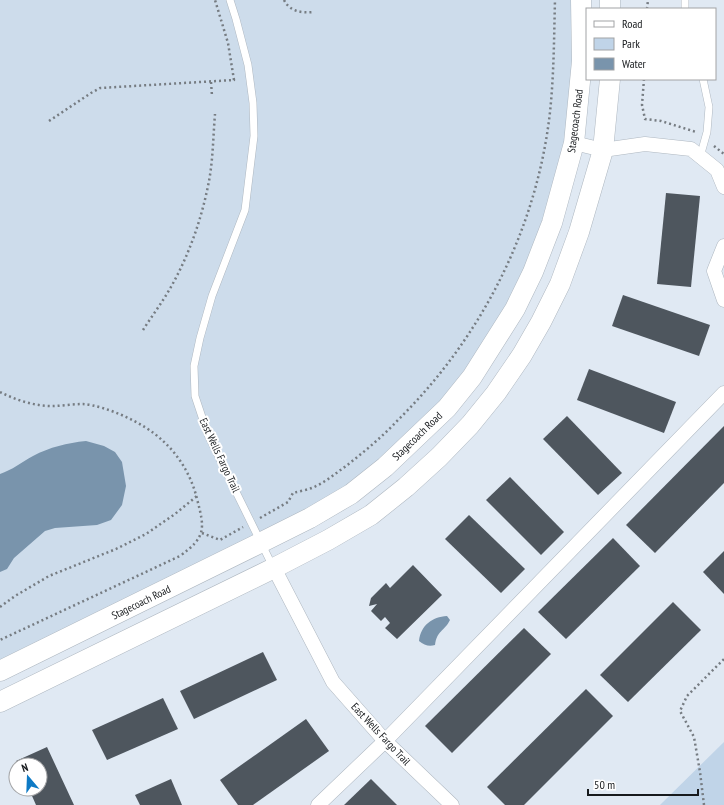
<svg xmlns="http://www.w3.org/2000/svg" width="724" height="805" font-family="'PT Sans Narrow',sans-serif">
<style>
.built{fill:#cddceb}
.green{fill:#c0d4e8}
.water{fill:#7994ac}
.building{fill:#4e565e}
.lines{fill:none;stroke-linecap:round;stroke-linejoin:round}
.lane-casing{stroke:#aeb7c0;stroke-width:8}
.street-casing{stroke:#aeb7c0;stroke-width:15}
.secondary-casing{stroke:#aeb7c0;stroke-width:21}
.path{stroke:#767c82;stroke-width:2.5;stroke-dasharray:2 3;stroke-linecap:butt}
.lane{stroke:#fff;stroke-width:7}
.street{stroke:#fff;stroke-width:14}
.secondary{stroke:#fff;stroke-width:20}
.labels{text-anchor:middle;stroke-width:4;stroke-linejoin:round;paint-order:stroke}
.street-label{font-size:11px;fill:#171a1d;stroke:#fff}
</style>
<rect width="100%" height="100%" fill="#e0e9f3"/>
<polygon class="built" points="0,0 581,0 574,143 497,340 385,467 0,671"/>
<polygon class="green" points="724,742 724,805 660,805"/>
<g class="water">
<path d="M86 441 104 446 115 452 122 462 126 486 122 505 111 520 97 525 55 528 45 531 14 558 7 569 0 572V474C12 470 22 462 33 456 50 447 67 443 86 441Z"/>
<path d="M447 616 450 620C444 632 437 630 435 645 429 647 424 645 419 641 421 625 432 617 447 616Z"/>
</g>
<g class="building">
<polygon points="666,193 700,196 691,287 657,284"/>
<polygon points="623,295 710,325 699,356 612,326"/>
<polygon points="589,369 676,402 664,433 577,400"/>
<polygon points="567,416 622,473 598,495 543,439"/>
<polygon points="724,426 724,483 655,553 626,525"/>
<polygon points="510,477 564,532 541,555 486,500"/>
<polygon points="469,515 525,569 501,593 445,539"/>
<polygon points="613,538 640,566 566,639 538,612"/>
<polygon points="724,551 724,594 703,572"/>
<polygon points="413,565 442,595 397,639 385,628 390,623 385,617 381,621 371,611 377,604 369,606 371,598 386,583 390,588"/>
<polygon points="673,602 701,630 628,702 600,675"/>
<polygon points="524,628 551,654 452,753 425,726"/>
<polygon points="263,652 277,680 194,719 180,691"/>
<polygon points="586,689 613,716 524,805 505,805 487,787"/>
<polygon points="163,698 178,729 107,760 92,730"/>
<polygon points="306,719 329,751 253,805 238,805 220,780"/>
<polygon points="47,747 74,805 36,805 29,789 40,789 40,765 18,765 16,761"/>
<polygon points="171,779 182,805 140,805 135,795"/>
<polygon points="371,779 397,805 344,805"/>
</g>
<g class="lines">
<defs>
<g id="lane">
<polyline points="230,0 236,19 248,65 253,103 254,136 245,210 212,296 200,338 194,366 195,396 208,435 273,567"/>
<polyline points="685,0 685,9"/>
<polyline points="700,157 707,132 709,107 703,79"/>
</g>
<g id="street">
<polyline points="574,143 603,150 645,144 691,149 717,170 724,187"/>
<polyline points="724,246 714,271 724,300"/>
<polyline points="274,568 333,682 385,741 452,805"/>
<polyline points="318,805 385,741 724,393"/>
</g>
<g id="secondary">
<polyline points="610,9 610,0"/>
<polyline points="0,671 262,542 310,518 351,494 385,467 447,408 472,377 515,309 533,272 552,223 574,143 582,61 581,0"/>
<polyline points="0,702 274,568 328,540 371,515 406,487 439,457 470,425 496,393 522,355 541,322 560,284 579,232 603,150 610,79"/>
</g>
</defs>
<use href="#lane" class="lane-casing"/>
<use href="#street" class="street-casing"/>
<use href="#secondary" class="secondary-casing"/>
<g class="path">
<path d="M284 0C290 12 302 13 314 12"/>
<polyline points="647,9 648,0"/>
<polyline points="644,79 642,105 645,119 661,121 696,132"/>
<polyline points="211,82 212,96"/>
<polyline points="49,121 91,93 100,88 234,80 228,43 215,0"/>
<polyline points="714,146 724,154"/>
<path d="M143 330C150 319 158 308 165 297 186 263 200 225 208 186 213 163 213 138 215 114"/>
<path d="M0 392C16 400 34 406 52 406 62 406 73 404 83 404 107 406 144 423 162 440 179 455 192 477 197 499 205 529 206 537 180 556L0 640"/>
<path d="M260 518 288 502 293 493C300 491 309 490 316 486 327 481 336 473 346 466 364 452 382 437 398 420 481 338 537 229 550 112 554 74 554 37 555 0"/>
<polyline points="202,533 220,540 243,527"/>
<polyline points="0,607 15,596 49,576 116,549 146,534 175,514 197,496"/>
<polyline points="704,805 700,772 694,737 680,711 687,696 724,659"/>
</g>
<use href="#lane" class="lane"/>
<use href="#street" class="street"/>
<use href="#secondary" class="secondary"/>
</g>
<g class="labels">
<g class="street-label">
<text transform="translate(575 121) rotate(-83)" y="4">Stagecoach Road</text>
<text transform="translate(417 436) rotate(-44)" y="4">Stagecoach Road</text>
<text transform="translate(220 455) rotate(65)" y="4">East Wells Fargo Trail</text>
<text transform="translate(141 602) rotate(-26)" y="4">Stagecoach Road</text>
<text transform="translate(381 734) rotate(47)" y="4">East Wells Fargo Trail</text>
</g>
</g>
<rect x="586" y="8" width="130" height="72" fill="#ffffff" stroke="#a2a3a5"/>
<rect x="594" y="21" width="20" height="6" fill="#ffffff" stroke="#a2a3a5"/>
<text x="622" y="28" font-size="12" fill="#171a1d">Road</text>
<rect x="594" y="38" width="20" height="12" fill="#c0d4e8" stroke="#a2a3a5"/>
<text x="622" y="48" font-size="12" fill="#171a1d">Park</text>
<rect x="594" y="58" width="20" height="12" fill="#7994ac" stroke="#a2a3a5"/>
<text x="622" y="68" font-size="12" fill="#171a1d">Water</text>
<g transform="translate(28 777) rotate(341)"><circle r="19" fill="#ffffff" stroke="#a2a3a5"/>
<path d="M0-3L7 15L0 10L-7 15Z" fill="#0e7ac5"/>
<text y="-6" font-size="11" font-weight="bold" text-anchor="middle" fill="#171a1d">N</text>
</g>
<path d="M588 789v6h110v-6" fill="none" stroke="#171a1d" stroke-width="2"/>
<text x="594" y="789" font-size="12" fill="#171a1d" stroke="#ffffff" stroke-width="3" paint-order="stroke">50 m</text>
</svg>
